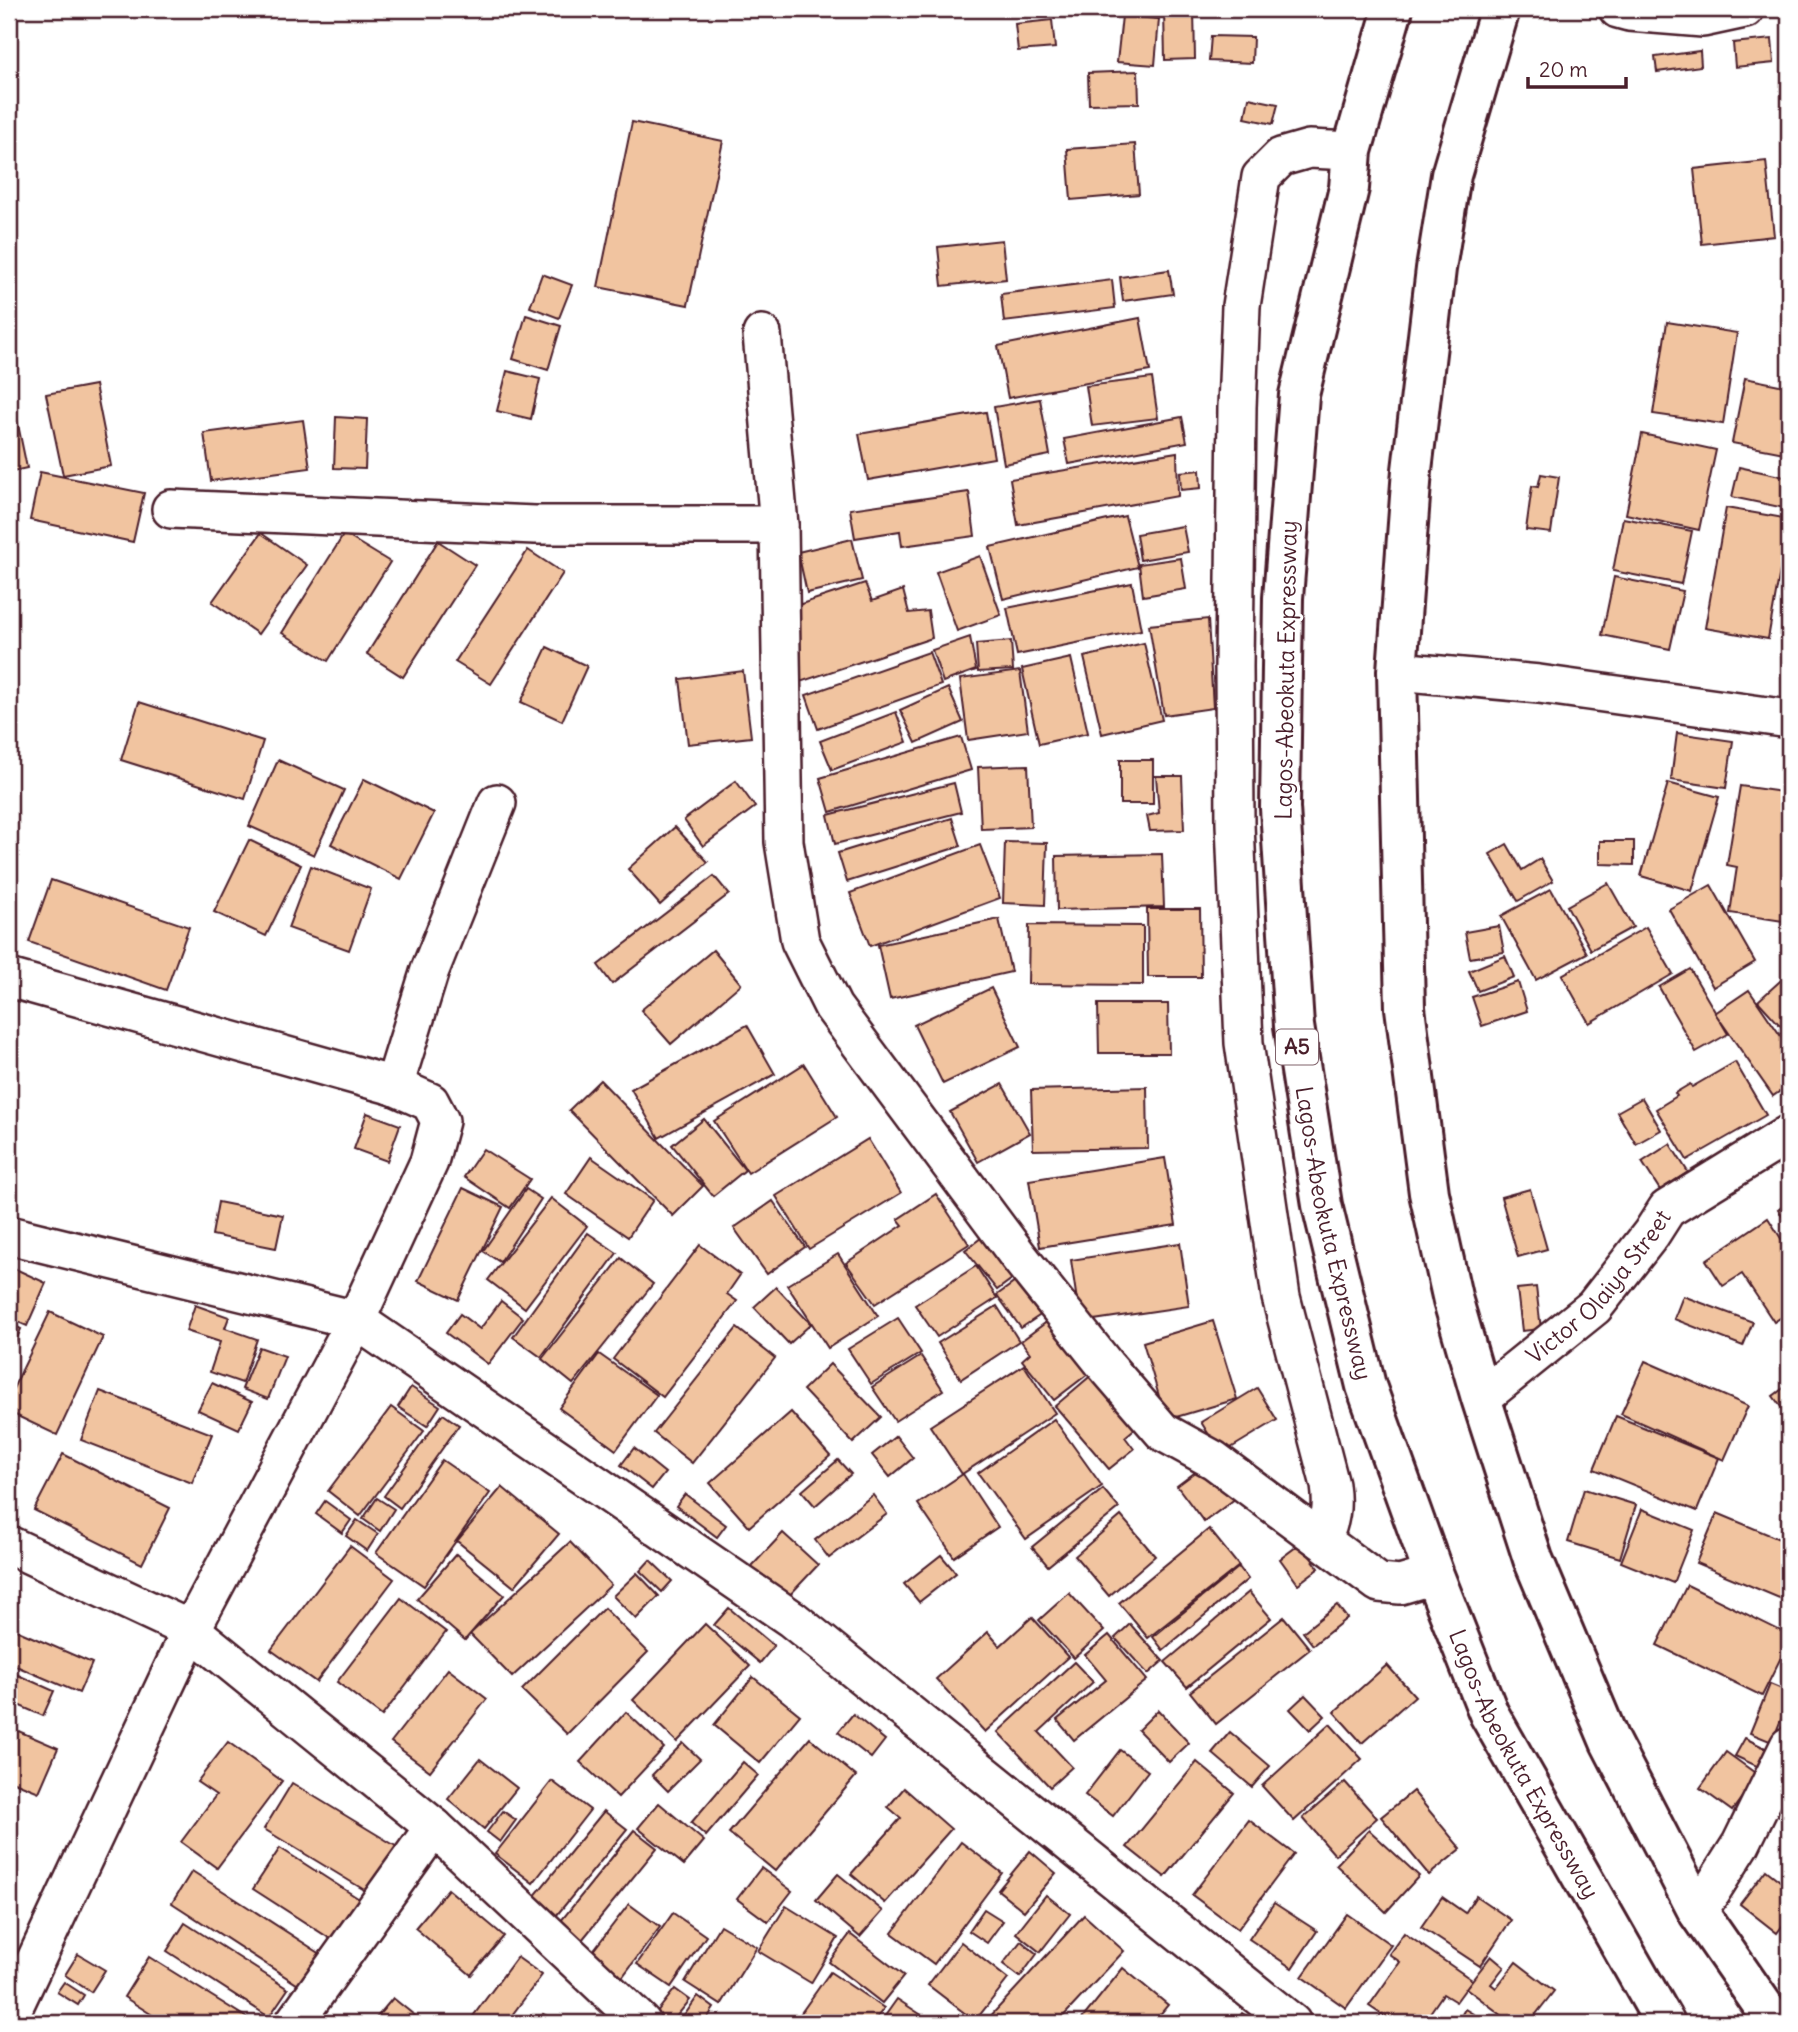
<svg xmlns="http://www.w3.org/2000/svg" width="1798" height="2032" font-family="Delius,sans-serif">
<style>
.building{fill:#f1c4a0;stroke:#4a1f2b;stroke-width:2}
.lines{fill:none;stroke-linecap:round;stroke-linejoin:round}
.street-casing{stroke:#4a1f2b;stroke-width:42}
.highway-casing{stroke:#4a1f2b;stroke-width:44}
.street{stroke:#fff;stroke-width:37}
.highway{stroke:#fff;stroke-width:38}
.labels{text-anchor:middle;stroke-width:6;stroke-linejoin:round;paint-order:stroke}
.shield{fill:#fff;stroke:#80626b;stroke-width:2}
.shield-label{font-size:21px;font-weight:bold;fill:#4a1f2b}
.street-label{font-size:23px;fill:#4a1f2b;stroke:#fff}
</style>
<rect width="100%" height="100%" fill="#fff"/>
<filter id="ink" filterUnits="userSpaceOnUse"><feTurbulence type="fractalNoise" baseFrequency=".0143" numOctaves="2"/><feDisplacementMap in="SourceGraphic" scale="14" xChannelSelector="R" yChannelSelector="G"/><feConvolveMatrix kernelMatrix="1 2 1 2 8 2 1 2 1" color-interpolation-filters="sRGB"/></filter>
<g filter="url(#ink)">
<g class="building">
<polygon points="1194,9 1195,59 1165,60 1164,10"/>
<polygon points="1122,16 1159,19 1155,65 1117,62"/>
<polygon points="1052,20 1055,48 1018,51 1015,24"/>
<polygon points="1211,36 1253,37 1252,63 1209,61"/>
<polygon points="1772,39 1774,63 1735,67 1733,43"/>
<polygon points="1700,51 1701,66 1657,72 1655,57"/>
<polygon points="1138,71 1139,103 1089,104 1088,73"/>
<polygon points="1249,98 1278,104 1273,124 1245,118"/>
<polygon points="632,122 723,141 688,305 598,287"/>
<polygon points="1135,144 1139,194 1071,200 1067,149"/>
<polygon points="1766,161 1774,236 1702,244 1694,169"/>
<polygon points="1002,240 1006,279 942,286 938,247"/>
<polygon points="1169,270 1173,294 1123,301 1120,277"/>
<polygon points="542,274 572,285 559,318 530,307"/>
<polygon points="1112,280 1115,308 1004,322 1001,294"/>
<polygon points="526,315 561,326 548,370 513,359"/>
<polygon points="1140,318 1150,371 1008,398 998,346"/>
<polygon points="1667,322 1737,333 1723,424 1653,414"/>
<polygon points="507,371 540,379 531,419 497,411"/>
<polygon points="1152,378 1158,418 1092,426 1086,386"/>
<polygon points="1745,378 1789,387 1789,454 1732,443"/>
<polygon points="9,381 27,468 9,472"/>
<polygon points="95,385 111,466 63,475 46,394"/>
<polygon points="1040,399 1050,455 1004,464 994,407"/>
<polygon points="986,412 994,458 868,480 859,434"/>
<polygon points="336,417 367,419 365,469 334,468"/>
<polygon points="1182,417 1187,442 1069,464 1064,439"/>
<polygon points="303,420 310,468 211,481 204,433"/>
<polygon points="1642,434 1716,450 1699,530 1626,514"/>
<polygon points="1177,452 1178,496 1018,525 1010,479"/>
<polygon points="1739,467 1789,478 1789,509 1732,497"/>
<polygon points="1200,470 1201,488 1181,490 1180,472"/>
<polygon points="40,472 144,493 133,542 30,520"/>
<polygon points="1541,474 1559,477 1551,533 1526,530 1532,486 1538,487"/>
<polygon points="969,492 975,536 902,546 900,531 855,538 850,509"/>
<polygon points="1726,508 1789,519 1768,639 1705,628"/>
<polygon points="1125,516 1138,567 1003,599 990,547"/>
<polygon points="1623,518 1692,531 1681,584 1613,571"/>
<polygon points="1183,526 1188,552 1140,560 1136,534"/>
<polygon points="261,533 307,565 258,634 212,602"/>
<polygon points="344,534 390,562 328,661 282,633"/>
<polygon points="852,539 862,580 807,593 798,552"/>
<polygon points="438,541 475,565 403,677 367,654"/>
<polygon points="528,550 563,573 491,684 455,662"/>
<polygon points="980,556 1001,615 957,631 936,572"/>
<polygon points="1181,558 1186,589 1143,596 1139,564"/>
<polygon points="1614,577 1683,591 1670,649 1602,635"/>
<polygon points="865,583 872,601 903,590 909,613 928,611 932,638 800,682 792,607"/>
<polygon points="1132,583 1141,630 1017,655 1007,608"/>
<polygon points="1208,619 1213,708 1164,715 1149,625"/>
<polygon points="970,637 976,670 943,682 932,650"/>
<polygon points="1011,641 1013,670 978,672 976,644"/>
<polygon points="1144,643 1162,720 1102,734 1084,657"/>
<polygon points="547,647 587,666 562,721 521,702"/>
<polygon points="929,652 941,685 818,729 806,695"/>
<polygon points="1071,658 1088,733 1039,744 1022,669"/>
<polygon points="743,671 751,737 688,744 680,679"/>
<polygon points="1020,671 1028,731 968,740 960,679"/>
<polygon points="948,688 963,722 916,743 900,710"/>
<polygon points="139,702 263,741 245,799 121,760"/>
<polygon points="896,712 907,742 832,770 820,741"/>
<polygon points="1677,733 1733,741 1726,788 1671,780"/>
<polygon points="961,737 971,770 830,812 820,778"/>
<polygon points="278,760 344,790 314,855 249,826"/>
<rect x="1120" y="760" width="33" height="44"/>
<polygon points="1028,765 1031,827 981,829 978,767"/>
<polygon points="1156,776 1182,776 1184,830 1150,831 1147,816 1159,813"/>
<polygon points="364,779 434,813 401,879 331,844"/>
<polygon points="736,781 755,807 703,846 684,820"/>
<polygon points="954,783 961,812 835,844 828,815"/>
<polygon points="1668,783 1719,797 1692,891 1641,876"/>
<polygon points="1740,786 1789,793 1789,922 1730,913 1737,867 1727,865"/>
<polygon points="952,818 961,846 847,882 838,853"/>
<polygon points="675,827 708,862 660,905 628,869"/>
<polygon points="249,840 301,865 266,936 214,912"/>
<polygon points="1600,841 1634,841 1634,865 1600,864"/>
<polygon points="1005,842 1047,843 1045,905 1003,903"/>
<polygon points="1507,844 1522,870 1540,859 1553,881 1518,901 1490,854"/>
<polygon points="980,845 1000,898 870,946 850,893"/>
<polygon points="1162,854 1164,907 1057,910 1056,856"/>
<polygon points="311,866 371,889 349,950 288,928"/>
<polygon points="714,876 729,894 612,984 598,965"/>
<polygon points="51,880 189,927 166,990 29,942"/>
<polygon points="1608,883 1633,927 1591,950 1567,906"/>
<polygon points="1711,885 1755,962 1713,987 1669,909"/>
<polygon points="1551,889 1587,953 1536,980 1501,916"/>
<polygon points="1147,909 1200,909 1201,977 1148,977"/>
<polygon points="999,919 1011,972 890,999 878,945"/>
<polygon points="1029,925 1143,926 1143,985 1028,984"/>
<polygon points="1499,926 1504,952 1470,958 1465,932"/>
<polygon points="1646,927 1673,974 1589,1023 1562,975"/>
<polygon points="713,950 741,984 671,1044 641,1010"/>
<polygon points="1505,956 1514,977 1478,991 1469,971"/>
<polygon points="1690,969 1728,1034 1696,1052 1659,987"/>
<polygon points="1789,973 1789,1035 1758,1001"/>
<polygon points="1518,982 1527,1011 1482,1026 1472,997"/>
<polygon points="991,988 1020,1047 943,1084 914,1025"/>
<polygon points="1749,990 1789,1048 1789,1085 1773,1096 1715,1013"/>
<polygon points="1098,1004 1168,1004 1169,1053 1099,1053"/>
<polygon points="747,1025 775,1074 659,1138 631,1089"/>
<polygon points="1735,1062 1766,1115 1687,1160 1656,1109 1677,1096 1675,1093 1690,1084 1692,1087"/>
<polygon points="804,1064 837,1117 748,1173 714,1121"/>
<polygon points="600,1080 703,1186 673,1216 569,1110"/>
<polygon points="1002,1084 1030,1133 978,1162 950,1112"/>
<polygon points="1147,1087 1148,1148 1033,1150 1031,1090"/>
<polygon points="1642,1098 1661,1130 1636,1144 1617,1112"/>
<polygon points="367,1113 400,1125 387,1161 354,1149"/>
<polygon points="704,1119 745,1170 713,1196 672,1145"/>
<polygon points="868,1139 901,1193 809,1249 776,1196"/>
<polygon points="1670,1144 1688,1172 1660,1190 1642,1162"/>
<polygon points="483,1149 530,1179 510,1208 464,1177"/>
<polygon points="591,1157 653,1200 628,1237 566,1194"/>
<polygon points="1165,1158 1176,1225 1040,1247 1029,1180"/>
<polygon points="463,1188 503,1207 458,1300 418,1281"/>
<polygon points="526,1189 541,1199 500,1262 483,1251"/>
<polygon points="1530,1189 1547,1249 1518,1257 1501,1197"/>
<polygon points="936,1194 969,1244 875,1304 846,1263 903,1225 898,1219"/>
<polygon points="551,1198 587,1226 525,1308 488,1280"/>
<polygon points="773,1201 805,1247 767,1274 734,1228"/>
<polygon points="1789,1201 1789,1226 1778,1210"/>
<polygon points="218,1202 283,1215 276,1248 212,1235"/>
<polygon points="1768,1218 1789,1251 1789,1312 1774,1322 1742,1274 1723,1286 1706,1260"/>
<polygon points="588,1233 617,1253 541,1357 513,1337"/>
<polygon points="985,1235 1016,1276 997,1290 965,1250"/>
<polygon points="1180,1243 1189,1306 1080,1322 1071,1260"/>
<polygon points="700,1245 740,1275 727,1294 737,1301 663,1397 613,1359"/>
<polygon points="838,1254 878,1316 828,1348 787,1285"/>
<polygon points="621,1258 653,1284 573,1384 542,1359"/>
<polygon points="9,1266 46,1283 27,1326 9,1318"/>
<polygon points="976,1266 997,1298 937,1337 915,1305"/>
<polygon points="1018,1280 1042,1314 1021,1328 997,1295"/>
<polygon points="776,1287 811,1324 789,1344 754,1307"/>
<polygon points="1536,1287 1541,1329 1522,1331 1517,1289"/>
<polygon points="1683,1296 1753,1322 1743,1346 1674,1319"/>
<polygon points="501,1301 523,1318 488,1364 446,1333 460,1314 480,1329"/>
<polygon points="195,1305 229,1317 225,1328 257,1339 242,1383 210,1372 220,1342 186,1331"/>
<polygon points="997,1306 1019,1341 961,1379 938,1343"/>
<polygon points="50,1312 103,1337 57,1435 9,1412 9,1397"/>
<polygon points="898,1318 921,1353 871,1384 848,1349"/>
<polygon points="1052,1318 1093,1370 1054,1400 1022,1360 1030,1353 1021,1341"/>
<polygon points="1213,1321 1237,1399 1166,1420 1143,1342"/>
<polygon points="9,1323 21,1329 9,1356"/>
<polygon points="737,1328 775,1358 692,1463 654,1433"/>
<polygon points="259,1347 285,1356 268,1399 242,1389"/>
<polygon points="599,1354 657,1395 616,1450 559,1408"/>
<polygon points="921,1356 943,1390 895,1421 872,1387"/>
<polygon points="1645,1361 1748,1406 1724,1460 1621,1414"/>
<polygon points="830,1364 881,1417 853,1443 803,1390"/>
<polygon points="1024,1365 1055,1413 962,1474 930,1426"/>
<polygon points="1094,1373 1138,1426 1125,1437 1134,1449 1109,1469 1055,1406"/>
<polygon points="212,1383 252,1402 239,1429 198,1410"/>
<polygon points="1789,1384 1789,1418 1773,1396"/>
<polygon points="411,1387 440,1406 427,1426 398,1407"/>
<polygon points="1257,1388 1277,1420 1221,1454 1201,1422"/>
<polygon points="100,1391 212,1434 192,1483 81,1440"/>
<polygon points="391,1407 424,1431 360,1516 328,1491"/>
<polygon points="791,1412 830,1456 749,1527 710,1483"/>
<polygon points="443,1414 459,1425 400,1508 384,1496"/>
<polygon points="1616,1416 1719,1458 1697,1511 1594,1469"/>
<polygon points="1054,1419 1102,1486 1026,1539 978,1473"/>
<polygon points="896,1436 913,1458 890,1477 872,1455"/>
<polygon points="634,1448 665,1473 652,1489 621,1465"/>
<polygon points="63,1454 170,1508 142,1564 34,1510"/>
<polygon points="442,1460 490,1493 424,1586 376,1553"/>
<polygon points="838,1460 851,1474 815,1506 802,1491"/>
<polygon points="1209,1462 1236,1498 1204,1522 1177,1486"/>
<polygon points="963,1474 998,1527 954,1557 918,1504"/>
<polygon points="502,1487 559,1534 514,1587 457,1541"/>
<polygon points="1103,1489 1119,1508 1048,1566 1032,1547"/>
<polygon points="1584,1489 1636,1505 1620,1558 1568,1542"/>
<polygon points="685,1494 726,1525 717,1537 676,1506"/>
<polygon points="873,1495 887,1514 829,1558 815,1540"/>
<polygon points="377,1498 394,1509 380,1531 363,1519"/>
<polygon points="325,1501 351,1520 342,1533 316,1514"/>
<polygon points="1642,1509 1694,1530 1673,1583 1621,1562"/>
<polygon points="1717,1513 1789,1543 1789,1602 1696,1563"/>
<polygon points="1121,1516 1155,1556 1109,1596 1075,1556"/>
<polygon points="357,1520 378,1534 367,1551 346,1536"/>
<polygon points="1209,1529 1239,1566 1148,1638 1119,1603"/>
<polygon points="783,1533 818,1565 786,1599 751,1567"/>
<polygon points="570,1542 611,1585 512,1677 470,1634"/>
<polygon points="1300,1544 1319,1568 1298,1584 1280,1559"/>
<polygon points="350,1546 394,1579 316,1682 271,1650"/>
<polygon points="456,1554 504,1595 465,1640 417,1599"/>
<polygon points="941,1555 956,1573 919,1602 904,1584"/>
<polygon points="650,1560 672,1581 662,1592 640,1571"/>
<polygon points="1239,1567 1248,1579 1163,1650 1153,1637"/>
<polygon points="637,1573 659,1596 636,1619 613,1596"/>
<polygon points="1687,1585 1789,1635 1789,1641 1762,1696 1657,1645"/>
<polygon points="1249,1592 1271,1618 1187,1687 1165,1662"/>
<polygon points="1069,1593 1104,1631 1074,1658 1039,1620"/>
<polygon points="401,1598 446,1632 382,1716 337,1682"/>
<polygon points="1337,1605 1347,1618 1313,1645 1303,1632"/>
<polygon points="604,1608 648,1652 567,1734 522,1690"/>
<polygon points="729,1608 774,1646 760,1663 714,1625"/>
<polygon points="1032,1617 1068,1657 985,1732 936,1679 988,1632 1000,1646"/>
<polygon points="1284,1617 1310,1649 1216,1724 1190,1692"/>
<polygon points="705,1624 750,1666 677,1742 633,1700"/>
<polygon points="1130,1624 1163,1661 1148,1674 1115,1638"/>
<polygon points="9,1627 92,1663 79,1693 9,1663"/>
<polygon points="1109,1635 1147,1680 1074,1740 1057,1720 1106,1680 1085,1655"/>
<polygon points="1074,1662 1093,1682 1039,1732 1072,1767 1050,1787 998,1732"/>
<polygon points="1387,1665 1415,1696 1362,1743 1334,1712"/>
<polygon points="448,1669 487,1699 430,1771 391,1742"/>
<polygon points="9,1671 54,1691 43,1716 9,1701"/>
<polygon points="753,1677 800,1715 760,1763 714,1725"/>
<polygon points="1770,1684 1789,1692 1789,1700 1772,1742 1750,1733"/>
<polygon points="1305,1695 1325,1716 1310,1730 1290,1709"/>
<polygon points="1158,1710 1189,1743 1169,1762 1138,1730"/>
<polygon points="626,1712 664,1748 618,1797 580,1762"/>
<polygon points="853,1714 885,1740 871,1758 838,1732"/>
<polygon points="1330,1724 1362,1759 1294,1821 1262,1786"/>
<polygon points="9,1727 58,1748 39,1792 9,1780"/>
<polygon points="1230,1732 1270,1766 1252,1787 1212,1753"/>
<polygon points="810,1738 856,1776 775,1871 729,1833"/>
<polygon points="1745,1738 1769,1750 1761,1768 1735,1756"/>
<polygon points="228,1742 282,1781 217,1868 181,1842 216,1795 197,1782"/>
<polygon points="683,1743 700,1759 668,1791 652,1775"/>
<polygon points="1120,1750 1148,1771 1113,1816 1085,1795"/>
<polygon points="1726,1752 1758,1775 1732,1811 1700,1788"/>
<polygon points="480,1759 517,1788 484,1829 448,1799"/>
<polygon points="743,1762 758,1775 706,1836 691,1823"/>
<polygon points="1197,1762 1234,1793 1165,1877 1127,1847"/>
<polygon points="552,1781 590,1810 533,1883 495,1854"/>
<polygon points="1345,1782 1377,1818 1335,1855 1303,1818"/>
<polygon points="292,1783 399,1848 371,1894 264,1829"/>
<polygon points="904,1788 951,1829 885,1903 851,1874 901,1818 888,1807"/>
<polygon points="1413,1791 1461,1849 1429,1875 1381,1817"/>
<polygon points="659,1803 704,1841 684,1865 638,1828"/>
<polygon points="503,1811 516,1820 500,1842 487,1832"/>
<polygon points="604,1811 627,1829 556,1916 533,1898"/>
<polygon points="1249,1820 1294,1854 1238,1929 1192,1895"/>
<polygon points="634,1830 657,1848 582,1940 560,1922"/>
<polygon points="1369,1830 1419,1876 1386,1912 1336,1865"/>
<polygon points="961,1842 1002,1873 934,1964 892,1933"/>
<polygon points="280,1848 364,1902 337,1943 253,1889"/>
<polygon points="1030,1851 1056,1873 1024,1911 998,1890"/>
<polygon points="761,1868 792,1891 768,1922 737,1899"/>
<polygon points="1766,1870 1789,1888 1789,1917 1777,1933 1740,1904"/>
<polygon points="192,1871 324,1956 303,1988 172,1903"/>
<polygon points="838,1874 883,1911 860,1937 816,1900"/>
<polygon points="448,1889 504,1936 471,1975 415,1928"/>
<polygon points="1046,1895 1070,1914 1040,1952 1016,1933"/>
<polygon points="1476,1896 1511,1920 1480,1966 1421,1927 1442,1897 1465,1913"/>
<polygon points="1274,1903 1317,1931 1292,1968 1249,1939"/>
<polygon points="629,1904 660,1927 620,1980 589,1956"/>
<polygon points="786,1906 838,1938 811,1983 758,1951"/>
<polygon points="984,1909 1003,1921 987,1943 969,1931"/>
<polygon points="9,1911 16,1914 9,1929"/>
<polygon points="673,1913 706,1936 671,1987 637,1964"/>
<polygon points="1347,1914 1391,1945 1346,2008 1302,1977"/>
<polygon points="1084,1915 1124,1951 1057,2023 988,2023 986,2021"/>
<polygon points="185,1923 288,1989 269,2017 167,1951"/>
<polygon points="720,1925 757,1947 721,2005 685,1982"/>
<polygon points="1404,1933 1472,1980 1456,2002 1443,1994 1423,2023 1394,2023 1369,2006 1400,1962 1389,1954"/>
<polygon points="850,1934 904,1976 882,2003 829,1962"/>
<polygon points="1021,1941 1037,1954 1020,1977 1003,1964"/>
<polygon points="961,1942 1008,1979 975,2021 928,1985"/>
<polygon points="78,1954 105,1970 91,1992 65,1975"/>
<polygon points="1491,1956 1504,1967 1491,1984 1496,1988 1516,1962 1554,1991 1529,2023 1512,2023 1466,1988"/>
<polygon points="149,1957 255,2023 165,2023 124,1997"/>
<polygon points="517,1957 542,1975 506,2023 468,2023"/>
<polygon points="1123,1968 1168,2005 1153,2023 1085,2023 1081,2020"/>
<polygon points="830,1972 884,2008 873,2023 794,2023"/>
<polygon points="64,1982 84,1995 78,2005 57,1992"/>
<polygon points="675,1989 690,2000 671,2023 661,2023 653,2017"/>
<polygon points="698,1996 714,2008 704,2023 679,2023"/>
<polygon points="393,1998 424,2023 372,2023"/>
<polygon points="897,1999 923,2016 918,2023 880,2023"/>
<polygon points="1465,2009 1488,2023 1457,2023"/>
<polygon points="1242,2013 1257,2023 1235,2023"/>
<polygon points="543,2014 560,2023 538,2023"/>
</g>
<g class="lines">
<defs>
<g id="street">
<polyline points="1618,9 1629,12 1703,18 1745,9"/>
<polyline points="762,334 779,525 784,842 800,941 833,1007 1019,1257 1106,1366 1163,1432 1214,1460 1379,1583 1400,1585 1434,1575"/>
<polyline points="171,509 535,525 779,525"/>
<polyline points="1397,671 1539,684 1789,719"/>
<polyline points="9,978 394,1086 430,1102 440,1121 429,1162 356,1320 191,1630 9,2017"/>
<polyline points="394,1086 430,970 497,803"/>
<polyline points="9,1235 356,1320 792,1619 1292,2023"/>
<path id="s1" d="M1481 1398 1594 1307 1651 1234 1667 1209 1789 1134"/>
<path d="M1322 1540C1331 1520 1333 1507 1330 1485L1281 1297 1244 1043 1235 824 1234 667 1237 407 1241 306 1261 177 1281 157 1309 149 1352 151"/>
<polyline points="9,1545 191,1630 434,1827 642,2023"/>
<polyline points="1698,1912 1741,1844 1789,1746"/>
<polyline points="294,2023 434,1827"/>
</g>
<g id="highway">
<path id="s2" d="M1393 9 1352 151 1349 188 1299 395 1283 598 1280 808 1294 1026 1322 1205 1366 1386 1434 1575 1489 1714 1665 2023"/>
<polyline points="1500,9 1451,175 1436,269 1412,470 1397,671 1405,1008 1429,1193 1453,1301 1481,1398 1533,1559 1610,1742 1698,1912 1775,2023"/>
</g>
</defs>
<use href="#street" class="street-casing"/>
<use href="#highway" class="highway-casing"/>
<use href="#street" class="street"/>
<use href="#highway" class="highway"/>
</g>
</g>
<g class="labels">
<rect class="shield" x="1276" y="1029.5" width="42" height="35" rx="5"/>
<g class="shield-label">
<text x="1297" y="1054">A5</text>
</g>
<g class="street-label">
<text transform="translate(1286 670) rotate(-89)" y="8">Lagos-Abeokuta Expressway</text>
<text dy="8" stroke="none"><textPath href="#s2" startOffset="1241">Lagos-Abeokuta Expressway</textPath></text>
<text dy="8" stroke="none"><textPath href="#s1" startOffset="163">Victor Olaiya Street</textPath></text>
<text dy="8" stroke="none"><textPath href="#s2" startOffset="1808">Lagos-Abeokuta Expressway</textPath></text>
</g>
</g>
<rect width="1798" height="2032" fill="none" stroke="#fff" stroke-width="35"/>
<rect x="18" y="18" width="1763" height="1997" fill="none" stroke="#4a1f2b" stroke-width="2.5" filter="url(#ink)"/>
<path d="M1528 77v10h98v-10" fill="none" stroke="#4a1f2b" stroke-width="3.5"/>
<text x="1539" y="77" font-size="21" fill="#4a1f2b" stroke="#ffffff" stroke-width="5" paint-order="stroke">20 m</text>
</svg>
